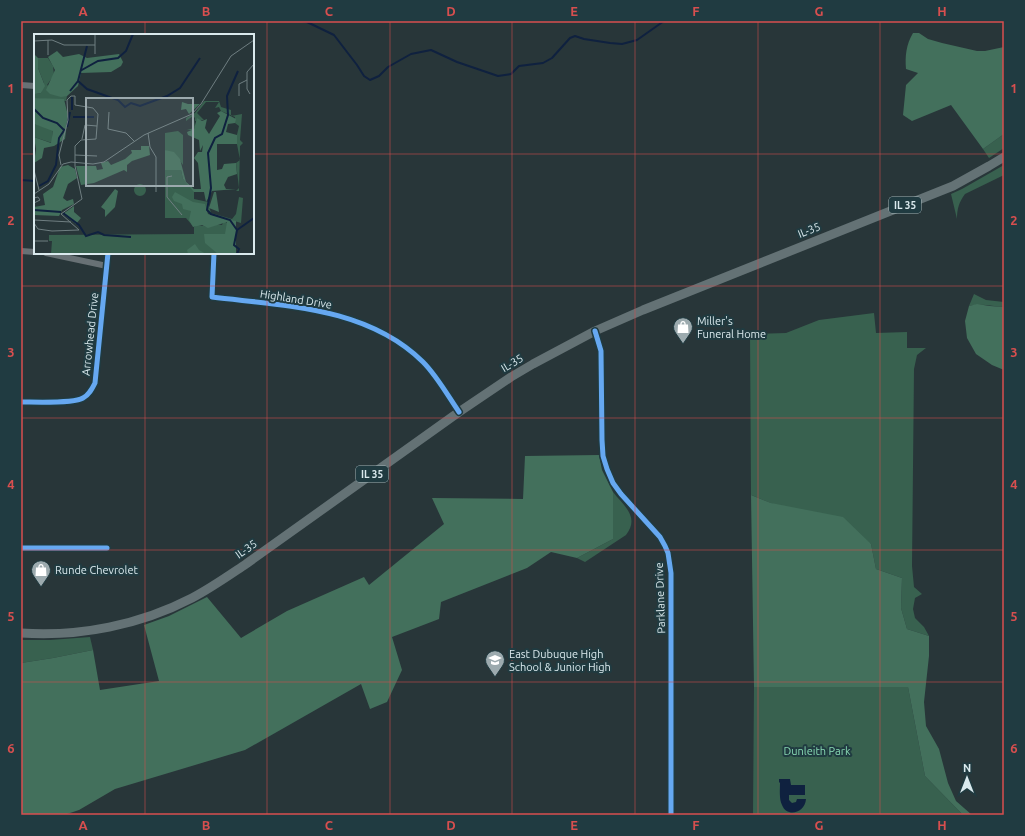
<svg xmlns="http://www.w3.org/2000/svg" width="1025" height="836" font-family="Ubuntu,sans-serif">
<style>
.green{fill:#38614f}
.forest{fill:#43705c}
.water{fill:#0f213f}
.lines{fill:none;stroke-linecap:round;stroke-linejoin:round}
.stream{stroke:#0f213f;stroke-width:2}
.street{stroke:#687175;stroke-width:6}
.primary{stroke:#647275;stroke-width:9}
.cycleway-casing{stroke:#203b41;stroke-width:8}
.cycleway{stroke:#66a8f1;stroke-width:5}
.grid{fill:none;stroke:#d74f4f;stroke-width:1;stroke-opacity:0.55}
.labels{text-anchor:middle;stroke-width:4;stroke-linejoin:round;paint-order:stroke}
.shield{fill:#203b41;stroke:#a2b5b9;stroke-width:1}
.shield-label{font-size:10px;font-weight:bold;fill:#dae9ed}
.street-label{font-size:11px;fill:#dae9ed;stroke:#203b41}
.poi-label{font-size:11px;fill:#dae9ed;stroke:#203b41;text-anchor:start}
.park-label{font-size:11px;fill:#89dab4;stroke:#203b41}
.inset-river{fill:none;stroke:#0f213f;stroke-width:2}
.inset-road{fill:none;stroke:#6f7e81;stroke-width:1}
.view{fill:#9caaae;fill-opacity:0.15;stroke:#9caaae;stroke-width:2}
.inset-edge{fill:none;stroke:#dae9ed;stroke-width:2}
.neatline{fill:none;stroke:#d74f4f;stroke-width:1.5}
.grid-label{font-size:13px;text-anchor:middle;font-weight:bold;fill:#d74f4f}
</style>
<rect width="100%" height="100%" fill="#283639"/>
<g class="green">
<polygon points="1004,134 1004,148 989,158 983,149"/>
<path d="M1004 165V175L965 194C959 202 957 209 957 219L951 194 962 189Z"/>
<path d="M974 294 986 300 1004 302V307C992 306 980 303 969 306Z"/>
<polygon points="874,313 876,333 907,332 907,348 926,348 917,355 914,369 912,566 914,587 922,594 915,598 913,609 915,618 924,627 929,636 907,629 901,608 902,578 876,569 871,544 751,495 750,334 786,333 819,320"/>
<path d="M613 492C624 506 640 517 626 535L585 562 577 558 613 539Z"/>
<polygon points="90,637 93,650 53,658 21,663 21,640 50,640"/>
<polygon points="754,687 908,687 925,776 963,815 753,815"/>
</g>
<g class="forest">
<path d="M913 33H919L928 39 942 43 977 51H985L1004 47V134L983 149 951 105 912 121 903 115 906 85 918 73 906 69C905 56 906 45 913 33Z"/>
<polygon points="977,304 990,306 1004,307 1004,370 992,365 976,354 967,338 965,321 969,306"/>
<polygon points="599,455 602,470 613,492 613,539 577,558 551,552 527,568 441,602 439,619 392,637 402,670 387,702 370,709 361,684 245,750 115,789 79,810 64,815 21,815 21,663 53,658 93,650 100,690 159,681 144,625 169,616 207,597 241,638 287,611 364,577 369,585 444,524 432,498 523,499 525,456"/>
<polygon points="751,495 771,503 843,517 871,544 876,569 902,578 901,608 907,629 929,636 929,656 924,702 926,726 939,749 948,783 956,801 972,815 963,815 925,776 908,687 754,687"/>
</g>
<path class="water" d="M779 779H790L791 785H805V795H789V800L792 803 796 802 797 799H806C805 813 787 818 782 805 779 799 780 789 780 783L779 782Z"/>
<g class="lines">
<g class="stream">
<polyline points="302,21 307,22 334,35 357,65 364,76 370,80 379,76 388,67 411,54 431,50 457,62 498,76 511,74 519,66 543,63 552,58 570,38 575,36 584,39 610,43 622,44 637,40 664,21"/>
<polyline points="21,180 35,181"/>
</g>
<g class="street">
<polyline points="21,85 35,86"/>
<polyline points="21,251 35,252"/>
<polyline points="46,253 107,266"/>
<path d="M214 253 212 297C285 306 367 307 423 362 437 376 448 396 459 412"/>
<polyline points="595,331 601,351 602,440 603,456 607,469 613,483 621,494 660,537 665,546 668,553 671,573 671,815"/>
<path d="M21 402C34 402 73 404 83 398 89 395 92 389 95 383L108 253"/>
<polyline points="21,548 107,548"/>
</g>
<path class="primary" d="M21 633C80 637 140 625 192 598 211 588 228 576 246 564L459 412 511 377 533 364 595 331 643 310 953 186 989 166 1004 157"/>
<defs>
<g id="cycleway">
<path d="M214 253 212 297C285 306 367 307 423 362 437 376 448 396 459 412"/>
<polyline points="595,331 601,351 602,440 603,456 607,469 613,483 621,494 660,537 665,546 668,553 671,573 671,815"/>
<path d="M21 402C34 402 73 404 83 398 89 395 92 389 95 383L108 253"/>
<polyline points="21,548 107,548"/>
</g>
</defs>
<use href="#cycleway" class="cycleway-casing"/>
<use href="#cycleway" class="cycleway"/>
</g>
<path class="grid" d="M145 21V35M267 21V815M390 21V815M512 21V815M635 21V815M758 21V815M880 21V815M21 154H35M253 154H1004M145 253V815M21 286H1004M21 418H1004M21 550H1004M21 682H1004"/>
<defs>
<symbol id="shop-pin" viewBox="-11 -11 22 30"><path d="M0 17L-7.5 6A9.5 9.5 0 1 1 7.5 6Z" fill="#9caaae" stroke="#203b41"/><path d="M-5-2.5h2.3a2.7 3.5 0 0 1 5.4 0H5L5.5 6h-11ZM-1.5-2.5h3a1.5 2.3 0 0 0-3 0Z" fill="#fff"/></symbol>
<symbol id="school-pin" viewBox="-11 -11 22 30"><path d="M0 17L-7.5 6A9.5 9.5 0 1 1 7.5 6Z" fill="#9caaae" stroke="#203b41"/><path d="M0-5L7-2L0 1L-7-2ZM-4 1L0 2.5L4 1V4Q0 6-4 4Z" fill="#fff"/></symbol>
</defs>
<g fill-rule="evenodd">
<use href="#shop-pin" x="672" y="316" width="22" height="30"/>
<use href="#shop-pin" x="30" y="559" width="22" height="30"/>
<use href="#school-pin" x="484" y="649" width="22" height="30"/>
</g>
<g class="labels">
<g class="shield">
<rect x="889" y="197" width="32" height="16" rx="3"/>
<rect x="356" y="466" width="32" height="16" rx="3"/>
</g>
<g class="shield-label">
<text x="905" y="209">IL 35</text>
<text x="372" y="478">IL 35</text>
</g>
<g class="street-label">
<text transform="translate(809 230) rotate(-22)" y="4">IL-35</text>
<text transform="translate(296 299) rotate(9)" y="4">Highland Drive</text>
<text transform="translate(90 334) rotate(-84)" y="4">Arrowhead Drive</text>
<text transform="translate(512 363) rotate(-31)" y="4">IL-35</text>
<text transform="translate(246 549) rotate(-35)" y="4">IL-35</text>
<text transform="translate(660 598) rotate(-92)" y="4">Parklane Drive</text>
</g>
<g class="poi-label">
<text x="697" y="325">Miller's<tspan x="697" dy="13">Funeral Home</tspan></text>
<text x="55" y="574">Runde Chevrolet</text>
<text x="509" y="658">East Dubuque High<tspan x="509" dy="13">School &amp; Junior High</tspan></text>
</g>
<g class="park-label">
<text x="817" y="755">Dunleith Park</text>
</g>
</g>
<g transform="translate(34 34)">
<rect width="220" height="220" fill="#283639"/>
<path d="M4 24H14L19 32 20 41 13 51 33 62 32 67 0 64V60L7 59 10 49 4 34ZM170 67H185L187 73 197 76V82L208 80 206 106 209 109 206 112 205 157H202L205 154 202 129 206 126 202 105 205 92 201 89V83L187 77 185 73 181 74 185 68H172L163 79 170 86 161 87V93L159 96H153L160 94 161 84 159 82 152 87V84L161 79ZM0 90 19 95 18 109 0 103ZM144 97 149 101V131L144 124 131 116V99ZM131 136H147L149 145 160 156V165L174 168 177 179 198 185 202 180 205 163 209 164 207 189 174 179 172 174 158 191 152 184H131ZM100 156a6 6 0 1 1 12 0a6 6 0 1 1-12 0ZM190 187 193 189 201 220H17L18 207H15V201L160 200V193L163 191 176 193 180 190 188 191Z" fill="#38614f"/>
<path d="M23 17 29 23 45 20 53 24 85 20 89 28 87 32 77 38 47 39 44 52 33 62 27 63 16 60 12 56 21 36 14 23ZM0 20 4 24V34L11 52 7 59 1 60ZM0 64 30 65 34 82 31 105 20 112 10 114 8 124 0 129 2 115 0 103 17 109 19 97 0 90ZM148 68 154 70H166L155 80 152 75 147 76ZM187 77 202 85 201 89 194 90 192 98 203 101V110H183V136L188 135 190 130 202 129 203 140 194 143 190 151 192 155H202L178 157 172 168 170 158H160L149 145 147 136H131V116L140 118 146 125 152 148 160 155H167L164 129 160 124 164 118H168L169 111 166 117 165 106 154 101 153 98 160 95 163 84 168 87 173 85 171 94 175 100 186 82 183 79ZM107 112H115L116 121 98 127 93 131V138L90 136 60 149 47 151 42 132H62L63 136 69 135 67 129 74 127 77 131 91 125 98 119 97 116H107ZM34 131 41 135 43 144 34 150 29 164 33 167 39 165 40 170 28 176 25 182 0 181V173L11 171 9 160 19 153 26 133ZM81 155 84 157 81 173 71 183V176L67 173ZM141 158 159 168 171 170 174 180 202 187V220H184L171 209 170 200H191L193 188 174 194 168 191 159 193 155 186 157 177 149 175 148 170 140 167 138 163ZM180 158H182L185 178 175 174ZM40 172V178L47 184 42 190 29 180ZM161 210 165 216 172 220H154L153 216Z" fill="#43705c"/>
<path class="inset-river" d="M46 37 64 27 84 24 92 17 99 0M44 47 53 55 84 66 91 73 97 69 106 72 133 62 146 54 166 24M36 57 44 47 53 12M38 63V76M0 75 9 84 23 89 30 96M39 83H60M33 93 36 78M5 152 14 147 22 131 25 104 31 95M0 176 27 178M29 179 45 191 52 202 64 198 70 201 97 203M203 196 196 186 177 180 173 176 177 154 174 119 181 104 188 100 194 81 193 62 204 37M203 220 205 215 200 211 203 196 220 184"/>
<path class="inset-road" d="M61 1V20M14 6V21M0 7 18 6 30 11H61M216 60 213 55V38L220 30M205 62V50L213 46M75 78 74 95 92 99 100 107M114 99 116 113 122 123V158M48 105 51 91 63 92M41 121 63 122M0 136 5 156M138 142 133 143V163L148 181M0 160 15 150 29 130 37 128 59 130 70 128 110 101 158 80 167 70 197 22 220 6M0 164 4 163 6 166 0 169M0 186 37 188M0 189 4 195 18 197 45 196 27 180 48 165 41 132V112L47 106 62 105 64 80 59 74 41 71V62H37L33 66 34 86 25 121 27 131M0 207H14"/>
<path class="view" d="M52 64H159V152H52Z"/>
<rect width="220" height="220" class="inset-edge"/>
</g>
<rect width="1025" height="836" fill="none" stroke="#203b41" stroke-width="44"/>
<g transform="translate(967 778)" stroke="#203b41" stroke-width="3" paint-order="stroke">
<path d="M0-3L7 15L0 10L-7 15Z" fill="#dae9ed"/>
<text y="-6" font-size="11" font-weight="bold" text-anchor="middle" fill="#dae9ed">N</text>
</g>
<rect x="22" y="22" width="981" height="792" class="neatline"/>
<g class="grid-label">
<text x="83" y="16">A</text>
<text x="206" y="16">B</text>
<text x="329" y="16">C</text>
<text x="451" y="16">D</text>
<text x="574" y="16">E</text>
<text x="696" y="16">F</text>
<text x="819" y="16">G</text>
<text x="942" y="16">H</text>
<text x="11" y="93">1</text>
<text x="1014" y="93">1</text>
<text x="11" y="225">2</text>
<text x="1014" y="225">2</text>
<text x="11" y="357">3</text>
<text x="1014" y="357">3</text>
<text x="11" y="489">4</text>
<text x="1014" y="489">4</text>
<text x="11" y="621">5</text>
<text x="1014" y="621">5</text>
<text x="11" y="753">6</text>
<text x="1014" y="753">6</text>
<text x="83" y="830">A</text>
<text x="206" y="830">B</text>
<text x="329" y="830">C</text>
<text x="451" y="830">D</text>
<text x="574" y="830">E</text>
<text x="696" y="830">F</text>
<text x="819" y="830">G</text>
<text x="942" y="830">H</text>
</g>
</svg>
